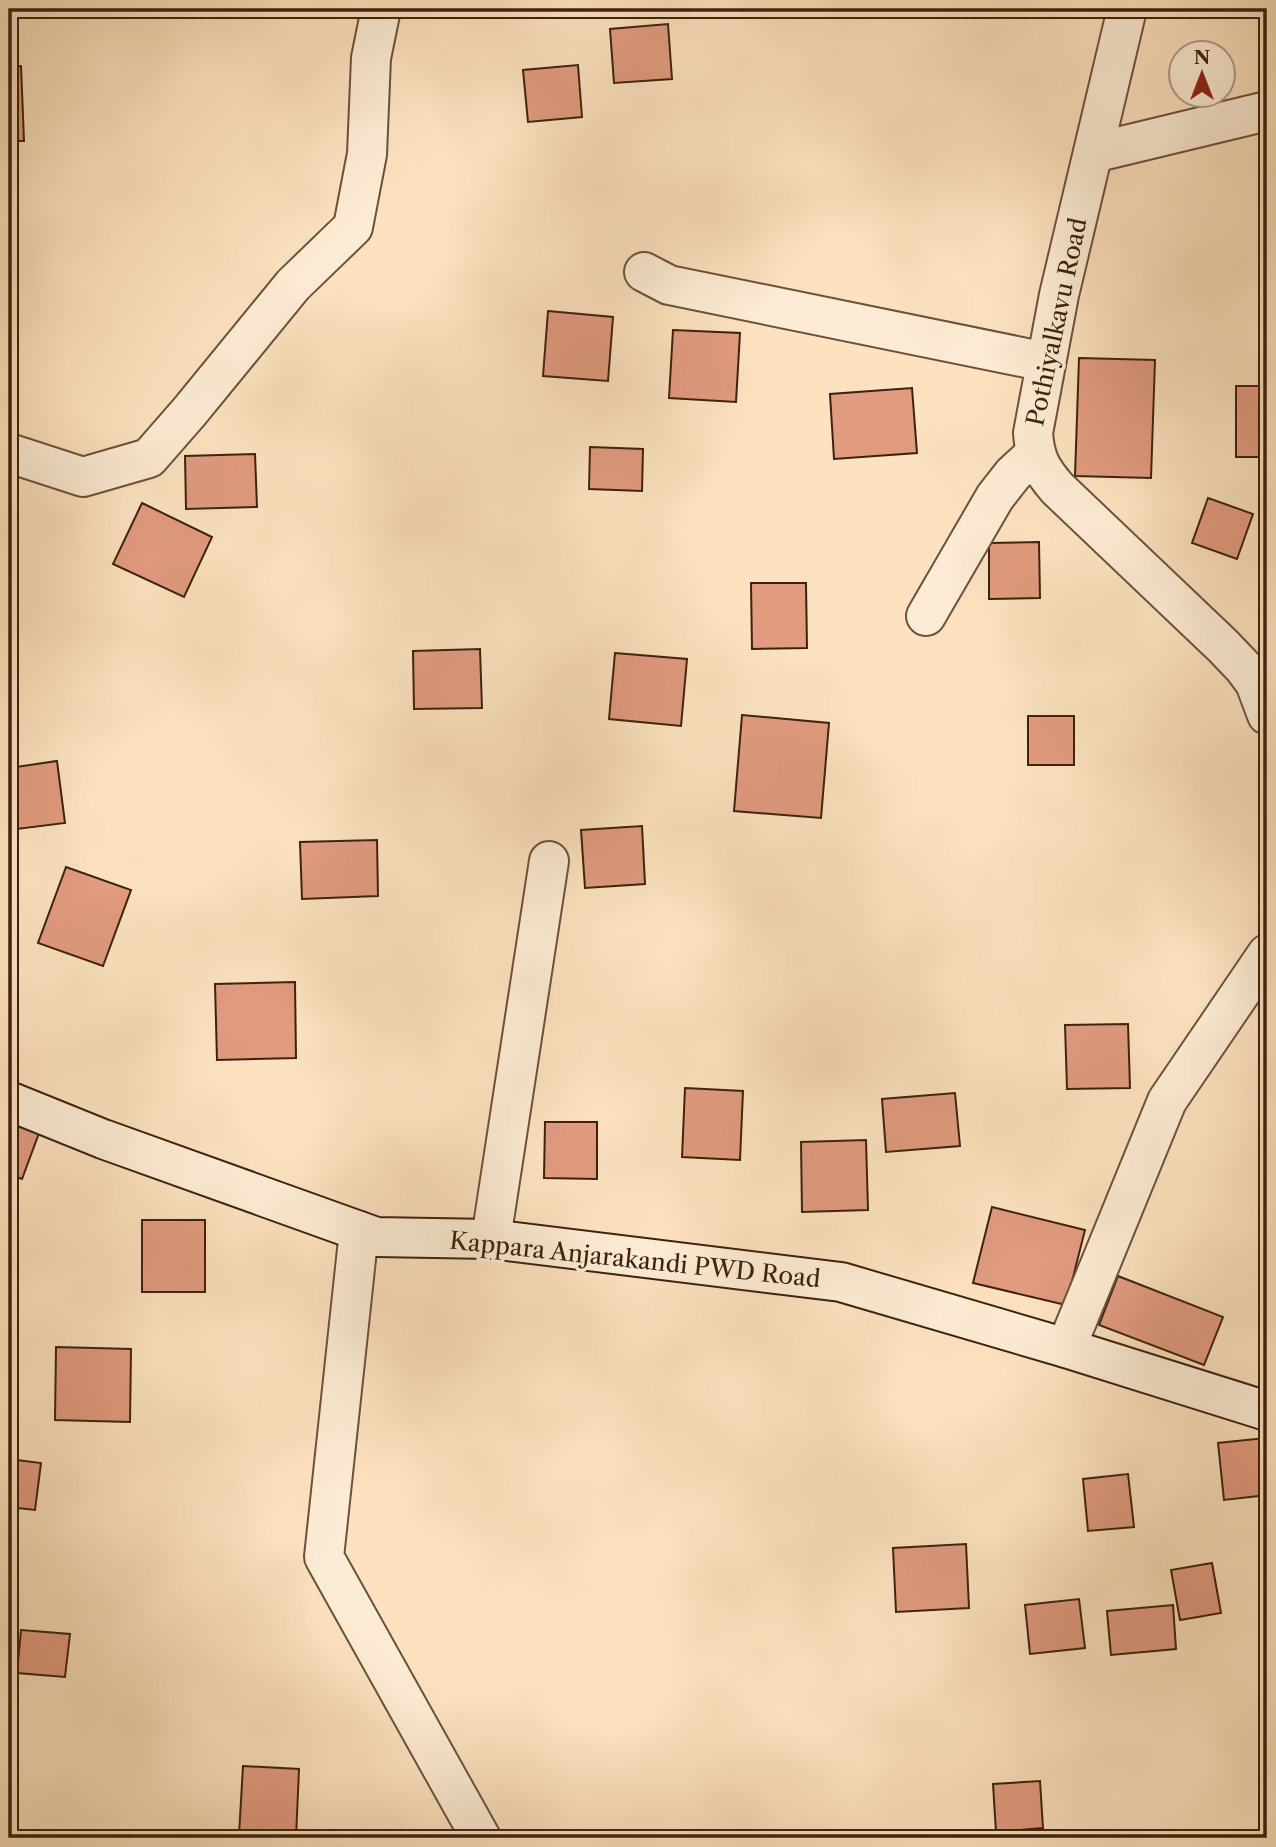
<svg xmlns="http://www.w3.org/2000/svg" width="1276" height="1847" font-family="'Libre Caslon Text',serif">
  <rect width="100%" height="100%" fill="#fce2bf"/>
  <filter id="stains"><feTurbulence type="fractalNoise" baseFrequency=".00286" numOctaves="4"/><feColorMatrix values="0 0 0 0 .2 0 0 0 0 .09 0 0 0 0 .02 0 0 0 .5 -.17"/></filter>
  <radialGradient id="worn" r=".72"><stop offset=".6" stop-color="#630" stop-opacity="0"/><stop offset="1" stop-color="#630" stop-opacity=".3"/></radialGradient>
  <!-- building -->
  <g fill="#e19b7f" stroke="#3e210e" stroke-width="2">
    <path d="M 418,9 L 453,9 L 453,13 L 419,17 Z"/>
    <path d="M 1161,9 L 1218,9 L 1218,17 L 1161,18 Z"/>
    <path d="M 668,24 L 672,79 L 614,83 L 610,29 Z"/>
    <path d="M 578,65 L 582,117 L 528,122 L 523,70 Z"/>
    <path d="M 21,66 L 24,141 L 9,141 L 9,67 Z"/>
    <path d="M 548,311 L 613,317 L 608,381 L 543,376 Z"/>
    <path d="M 673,330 L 740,333 L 736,402 L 669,398 Z"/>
    <path d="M 1079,358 L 1155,360 L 1151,478 L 1075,476 Z"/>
    <rect x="1236" y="386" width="31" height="71"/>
    <path d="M 912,388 L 917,453 L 834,459 L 830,394 Z"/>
    <path d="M 590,447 L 643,449 L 642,491 L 589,489 Z"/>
    <path d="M 255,454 L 257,507 L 186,509 L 185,456 Z"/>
    <path d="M 1208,498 L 1253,514 L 1237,559 L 1192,543 Z"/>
    <path d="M 142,503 L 212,537 L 184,597 L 113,564 Z"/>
    <path d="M 1039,542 L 1040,598 L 989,599 L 989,543 Z"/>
    <path d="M 751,583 L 806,583 L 807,648 L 752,649 Z"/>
    <path d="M 480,649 L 482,708 L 414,709 L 413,651 Z"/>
    <path d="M 615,653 L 687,659 L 681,726 L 609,719 Z"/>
    <path d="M 742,715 L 829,723 L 821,818 L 734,811 Z"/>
    <rect x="1028" y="716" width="46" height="49"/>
    <path d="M 57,761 L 65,823 L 17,829 L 9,768 Z"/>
    <path d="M 642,826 L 645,884 L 585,888 L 581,830 Z"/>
    <path d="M 377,840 L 378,896 L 302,899 L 300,842 Z"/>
    <path d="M 66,867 L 131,890 L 103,966 L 38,943 Z"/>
    <path d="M 295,982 L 296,1058 L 217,1060 L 215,984 Z"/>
    <path d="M 1128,1024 L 1130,1088 L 1067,1089 L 1065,1025 Z"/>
    <path d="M 685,1088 L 743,1091 L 740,1160 L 682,1157 Z"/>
    <path d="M 955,1093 L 960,1146 L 886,1152 L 882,1099 Z"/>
    <path d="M 9,1122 L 39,1133 L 22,1179 L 9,1174 Z"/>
    <path d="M 545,1122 L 597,1122 L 597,1179 L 544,1178 Z"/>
    <path d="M 866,1140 L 868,1210 L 802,1212 L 801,1142 Z"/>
    <path d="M 992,1207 L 1085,1230 L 1066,1305 L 973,1283 Z"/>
    <rect x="142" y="1220" width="63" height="72"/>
    <path d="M 1118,1276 L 1223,1317 L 1204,1365 L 1099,1325 Z"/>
    <path d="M 9,1309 L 11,1309 L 15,1395 L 9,1395 Z"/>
    <path d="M 56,1347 L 131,1349 L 130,1422 L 55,1420 Z"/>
    <path d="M 1265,1438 L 1267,1459 L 1267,1495 L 1224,1500 L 1218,1443 Z"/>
    <path d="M 9,1459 L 41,1463 L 35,1510 L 9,1507 Z"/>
    <path d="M 1128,1474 L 1134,1527 L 1088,1531 L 1083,1479 Z"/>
    <path d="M 966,1544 L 969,1608 L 896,1612 L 893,1548 Z"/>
    <path d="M 1212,1563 L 1221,1613 L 1180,1620 L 1171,1570 Z"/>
    <path d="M 1079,1599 L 1085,1648 L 1030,1654 L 1025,1605 Z"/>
    <path d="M 1173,1605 L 1176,1649 L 1111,1655 L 1107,1611 Z"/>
    <path d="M 21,1630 L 70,1634 L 65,1677 L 17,1673 Z"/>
    <path d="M 243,1766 L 299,1769 L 296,1838 L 239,1835 Z"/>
    <path d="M 1040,1781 L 1043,1828 L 996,1832 L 993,1784 Z"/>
  </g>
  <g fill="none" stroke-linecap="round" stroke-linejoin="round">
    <defs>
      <g id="street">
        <path d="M 1127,9 L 1059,295 L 1033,433 C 1035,458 1040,468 1057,488 L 1223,646 L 1244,668 L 1255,683 L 1267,715"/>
        <path d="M 1093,153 L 1267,111"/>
        <path d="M 644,272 L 669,285 L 1046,362"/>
        <path d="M 9,453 L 83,477 L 149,458 L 190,411 L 293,285 L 353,227 L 367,154 L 371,58 L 381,9"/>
        <path d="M 926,616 L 995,497 L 1013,474 L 1035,454"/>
        <path d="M 359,1231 L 324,1557 L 481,1838"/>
        <path d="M 491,1239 L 549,861"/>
        <path d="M 1066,1348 L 1167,1101 L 1267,954"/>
      </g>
      <path id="secondary" d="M 9,1101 L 103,1139 L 376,1237 L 491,1239 L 841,1282 L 1066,1348 L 1267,1411"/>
    </defs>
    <!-- street casing -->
    <use href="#street" stroke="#6e513a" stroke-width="42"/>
    <!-- secondary casing -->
    <use href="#secondary" stroke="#3e210e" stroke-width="42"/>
    <!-- street -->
    <use href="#street" stroke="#fdecd5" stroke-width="38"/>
    <!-- secondary -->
    <use href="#secondary" stroke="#fdecd5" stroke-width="38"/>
  </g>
  <g text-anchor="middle" stroke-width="7" stroke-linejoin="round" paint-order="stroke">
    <!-- street labels -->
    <g font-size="24" fill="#3e210e" stroke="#fdecd5">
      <text transform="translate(1057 322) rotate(-78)" y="8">Pothiyalkavu Road</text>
      <text transform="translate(635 1260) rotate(6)" y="8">Kappara Anjarakandi PWD Road</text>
    </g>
  </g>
  <!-- margin -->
  <rect width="1276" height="1847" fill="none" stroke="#fce2bf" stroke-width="35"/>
  <rect x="10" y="10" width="1255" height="1826" fill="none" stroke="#3e210e" stroke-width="3.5"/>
  <rect x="18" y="18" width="1241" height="1812" fill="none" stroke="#3e210e" stroke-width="2"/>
  <!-- north arrow -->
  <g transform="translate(1202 74)"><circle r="33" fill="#fdecd5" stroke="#b19b85" stroke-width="2"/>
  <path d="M0-5L12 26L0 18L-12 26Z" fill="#8f2418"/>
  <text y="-10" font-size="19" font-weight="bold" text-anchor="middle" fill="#3e210e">N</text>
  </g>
  <rect width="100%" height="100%" filter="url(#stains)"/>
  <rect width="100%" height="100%" fill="url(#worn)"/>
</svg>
